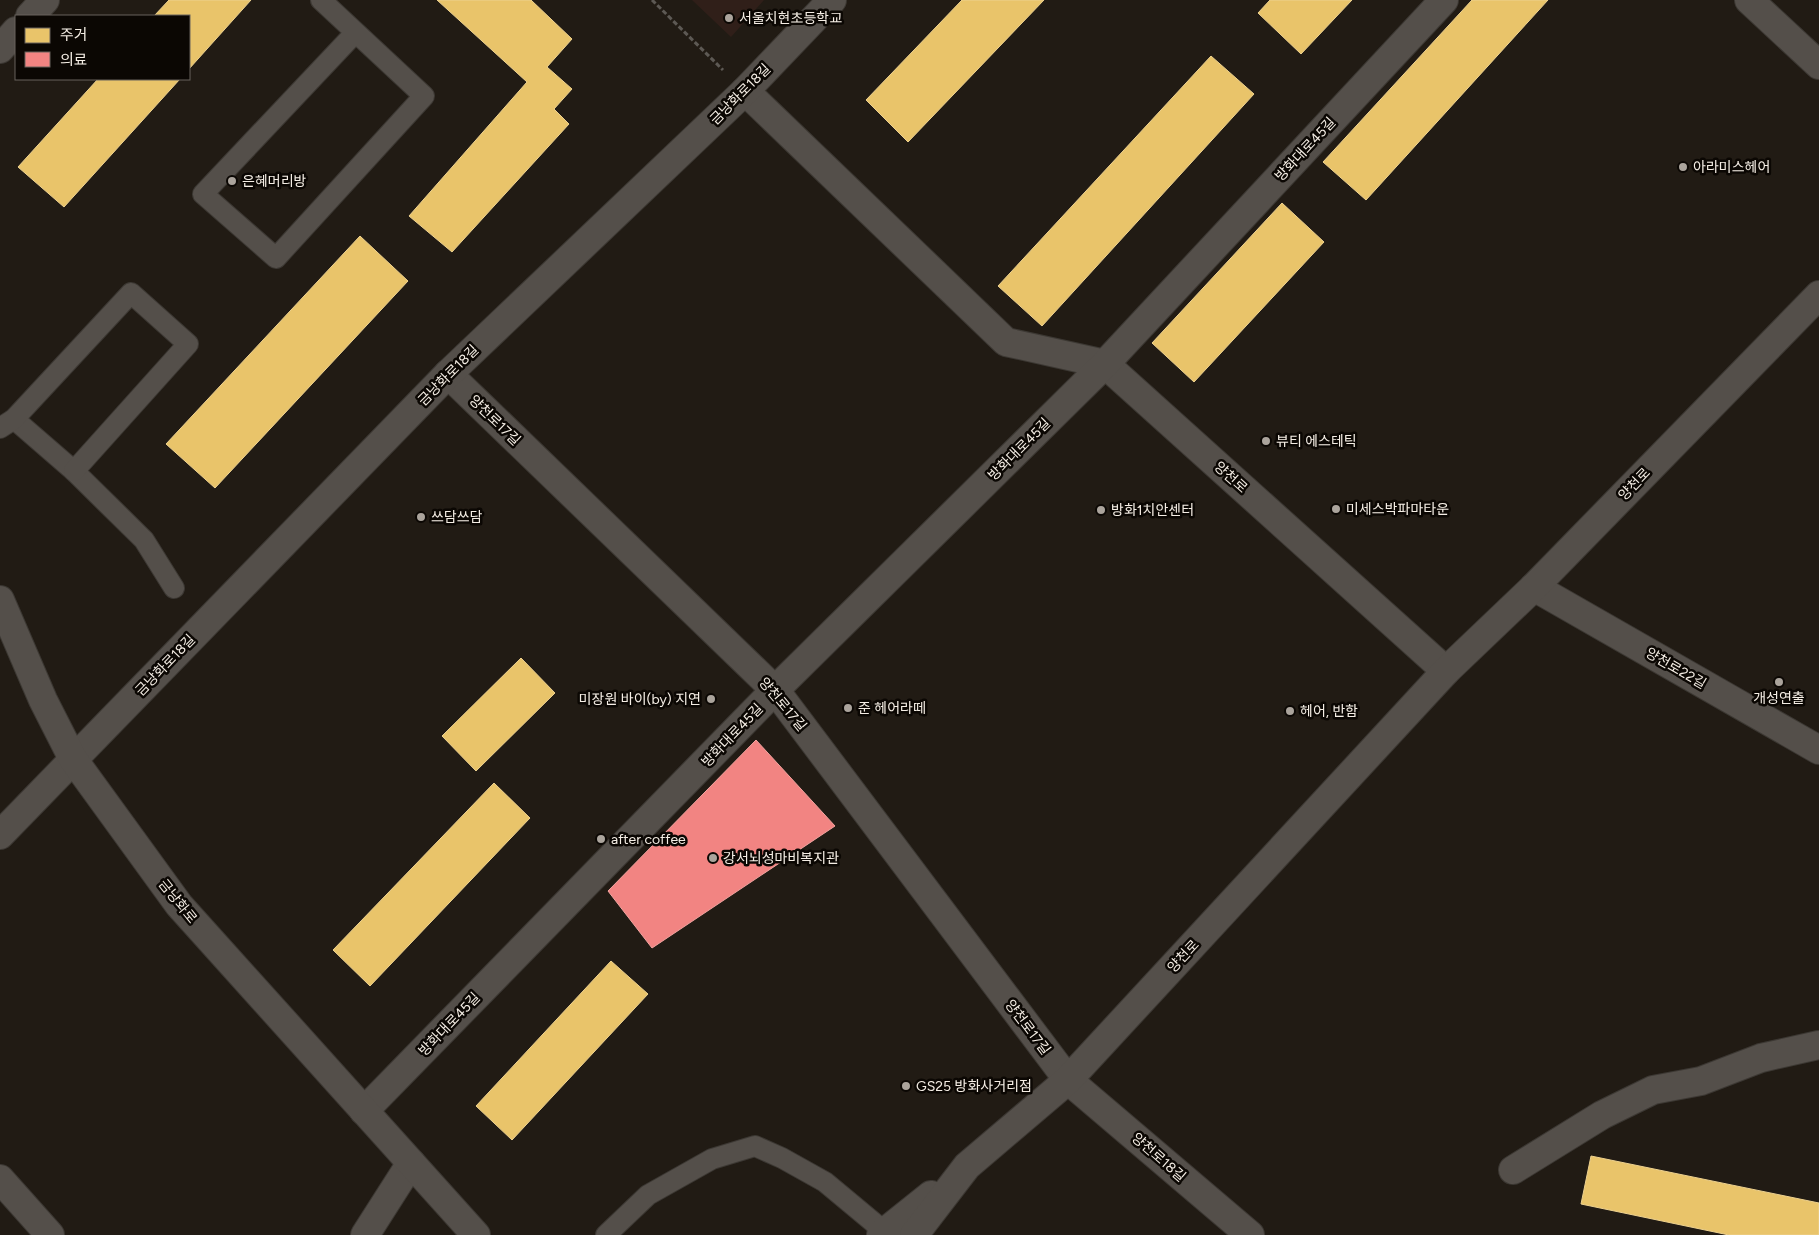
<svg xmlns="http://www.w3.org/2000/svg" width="1819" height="1235" font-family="Figtree,'Noto Sans KR',sans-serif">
  <rect width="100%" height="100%" fill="#211b14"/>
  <!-- education -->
  <path fill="#301f19" d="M 692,0 L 764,0 L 731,37 Z"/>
  <!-- homes -->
  <g fill="#e9c46a" stroke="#edd18f">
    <path d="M 169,0 L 251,0 L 189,69 L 189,16 L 154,16 Z"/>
    <path d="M 437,0 L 531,0 L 572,39 L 547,67 L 572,89 L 554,109 L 569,124 L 452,252 L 409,216 L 527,82 Z"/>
    <path d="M 962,0 L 1044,0 L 908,142 L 866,100 Z"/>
    <path d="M 1270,0 L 1352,0 L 1301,54 L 1258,13 Z"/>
    <path d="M 1472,0 L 1548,0 L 1366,200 L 1323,162 Z"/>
    <path d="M 1211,56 L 1254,94 L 1042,326 L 998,286 Z"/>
    <path d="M 98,79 L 180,79 L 64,207 L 18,167 Z"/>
    <path d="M 1282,203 L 1324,242 L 1194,382 L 1152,343 Z"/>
    <path d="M 360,236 L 408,281 L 215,488 L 166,444 Z"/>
    <path d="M 521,658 L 555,693 L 476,771 L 442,736 Z"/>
    <path d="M 494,783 L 530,818 L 370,986 L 333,950 Z"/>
    <path d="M 611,961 L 648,994 L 512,1140 L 476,1106 Z"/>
    <path d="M 1591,1156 L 1819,1203 L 1819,1235 L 1729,1235 L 1581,1204 Z"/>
  </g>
  <!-- health -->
  <path fill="#f28482" stroke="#f3a4a0" d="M 756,740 L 835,826 L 652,948 L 608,891 Z"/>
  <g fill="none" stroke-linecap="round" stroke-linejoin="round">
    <defs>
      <g id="service">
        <path d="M 321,0 L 424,96 L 276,258 L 203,194 L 355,33"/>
        <path d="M 14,419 L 74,471 L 144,540 L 174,588"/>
        <path d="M 0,428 L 14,419 L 131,293 L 188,344 L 74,471"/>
        <path d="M 606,1235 L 648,1195 L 712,1159 L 755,1146 L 782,1158 L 825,1182 L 885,1232"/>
      </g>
      <g id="minor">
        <path d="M 1749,0 L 1819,65"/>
        <path d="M 745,91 L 1006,342 L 1105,364 L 1446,671"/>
        <path d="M 448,374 L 775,690 L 1068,1080 L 1250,1235"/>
        <path d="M 1534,587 L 1819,750"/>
        <path d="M 0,835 L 448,374 L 745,91 L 832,0"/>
        <path d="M 364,1111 L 775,690 L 1105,364 L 1444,0"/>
        <path d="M 1513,1170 L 1602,1115 L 1653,1090 L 1701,1081 L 1761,1058 L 1819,1045"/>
        <path d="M 0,1179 L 50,1235"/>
        <path d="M 365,1235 L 411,1163"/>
      </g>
      <g id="tertiary">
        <path d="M 30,16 L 45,0"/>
        <path d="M 0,49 L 16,31"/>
      </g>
      <g id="secondary">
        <path d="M 0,600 L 43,700 L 73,759 L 179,905 L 476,1235"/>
        <path d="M 881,1235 L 931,1195"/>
        <path d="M 914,1235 L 967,1166 L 1068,1080 L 1446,671 L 1534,587 L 1819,295"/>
      </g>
    </defs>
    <!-- service casing -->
    <use href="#service" stroke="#3c3833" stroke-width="22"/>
    <!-- minor casing -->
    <use href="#minor" stroke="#3c3833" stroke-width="30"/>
    <!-- tertiary casing -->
    <use href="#tertiary" stroke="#3c3833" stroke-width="30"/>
    <!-- secondary casing -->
    <use href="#secondary" stroke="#3c3833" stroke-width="30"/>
    <!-- path -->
    <path stroke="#5d5954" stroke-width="3" stroke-dasharray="5 2.5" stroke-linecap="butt" d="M 652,0 L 723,70"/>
    <!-- service -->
    <use href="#service" stroke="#544f4a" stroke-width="20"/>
    <!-- minor -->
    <use href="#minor" stroke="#544f4a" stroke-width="28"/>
    <!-- tertiary -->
    <use href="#tertiary" stroke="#544f4a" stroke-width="28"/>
    <!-- secondary -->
    <use href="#secondary" stroke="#544f4a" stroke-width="28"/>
  </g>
  <!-- markers -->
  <g fill="#aba49c" stroke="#0b0703" stroke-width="2">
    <circle cx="729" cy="18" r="5"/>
    <circle cx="1683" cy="167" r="5"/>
    <circle cx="232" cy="181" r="5"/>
    <circle cx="1266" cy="441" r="5"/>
    <circle cx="1336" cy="509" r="5"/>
    <circle cx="1101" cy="510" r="5"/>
    <circle cx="421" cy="517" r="5"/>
    <circle cx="1779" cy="682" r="5"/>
    <circle cx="711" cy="699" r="5"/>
    <circle cx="848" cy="708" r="5"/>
    <circle cx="1290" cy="711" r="5"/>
    <circle cx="601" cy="839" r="5"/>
    <circle cx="713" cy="858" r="5"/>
    <circle cx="906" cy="1086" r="5"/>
  </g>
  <g text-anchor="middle" stroke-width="5" stroke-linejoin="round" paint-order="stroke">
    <!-- poi labels -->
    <g font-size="14" fill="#f5eee5" stroke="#0b0703" text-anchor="start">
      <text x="739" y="23">서울치현초등학교</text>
      <text x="1693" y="172">아라미스헤어</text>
      <text x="242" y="186">은혜머리방</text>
      <text x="1276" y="446">뷰티 에스테틱</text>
      <text x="1346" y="514">미세스박파마타운</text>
      <text x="1111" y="515">방화1치안센터</text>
      <text x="431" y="522">쓰담쓰담</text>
      <text x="1779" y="703" text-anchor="middle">개성연출</text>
      <text x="701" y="704" text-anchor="end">미장원 바이(by) 지연</text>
      <text x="858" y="713">준 헤어라떼</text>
      <text x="1300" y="716">헤어, 반함</text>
      <text x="611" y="844">after coffee</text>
      <text x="723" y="863">강서뇌성마비복지관</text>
      <text x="916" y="1091">GS25 방화사거리점</text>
    </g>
    <!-- street labels -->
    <g font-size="14" fill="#f5eee5" stroke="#0b0703">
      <text transform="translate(740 94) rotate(-45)" y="5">금낭화로18길</text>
      <text transform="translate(1305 149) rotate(-47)" y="5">방화대로45길</text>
      <text transform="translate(448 375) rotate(-45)" y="5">금낭화로18길</text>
      <text transform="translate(495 420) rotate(44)" y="5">양천로17길</text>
      <text transform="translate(1019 449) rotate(-45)" y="5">방화대로45길</text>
      <text transform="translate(1231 477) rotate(42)" y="5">양천로</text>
      <text transform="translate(1634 484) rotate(-46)" y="5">양천로</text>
      <text transform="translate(165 665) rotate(-46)" y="5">금낭화로18길</text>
      <text transform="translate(1676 668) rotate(30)" y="5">양천로22길</text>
      <text transform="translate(783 704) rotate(50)" y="5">양천로17길</text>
      <text transform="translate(732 735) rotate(-46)" y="5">방화대로45길</text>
      <text transform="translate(178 901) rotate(51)" y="5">금낭화로</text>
      <text transform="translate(1183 956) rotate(-47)" y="5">양천로</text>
      <text transform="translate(449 1024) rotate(-46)" y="5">방화대로45길</text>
      <text transform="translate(1028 1027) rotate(53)" y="5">양천로17길</text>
      <text transform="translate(1159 1157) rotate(41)" y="5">양천로18길</text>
    </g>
  </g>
  <!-- legend -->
  <rect x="15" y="15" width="175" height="65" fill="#0b0703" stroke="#69635d"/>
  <rect x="25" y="28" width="25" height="15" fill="#e9c46a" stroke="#69635d"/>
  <text x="60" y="40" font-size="15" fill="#f5eee5">주거</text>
  <rect x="25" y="52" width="25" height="15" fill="#f28482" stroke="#69635d"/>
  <text x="60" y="65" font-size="15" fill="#f5eee5">의료</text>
</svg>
